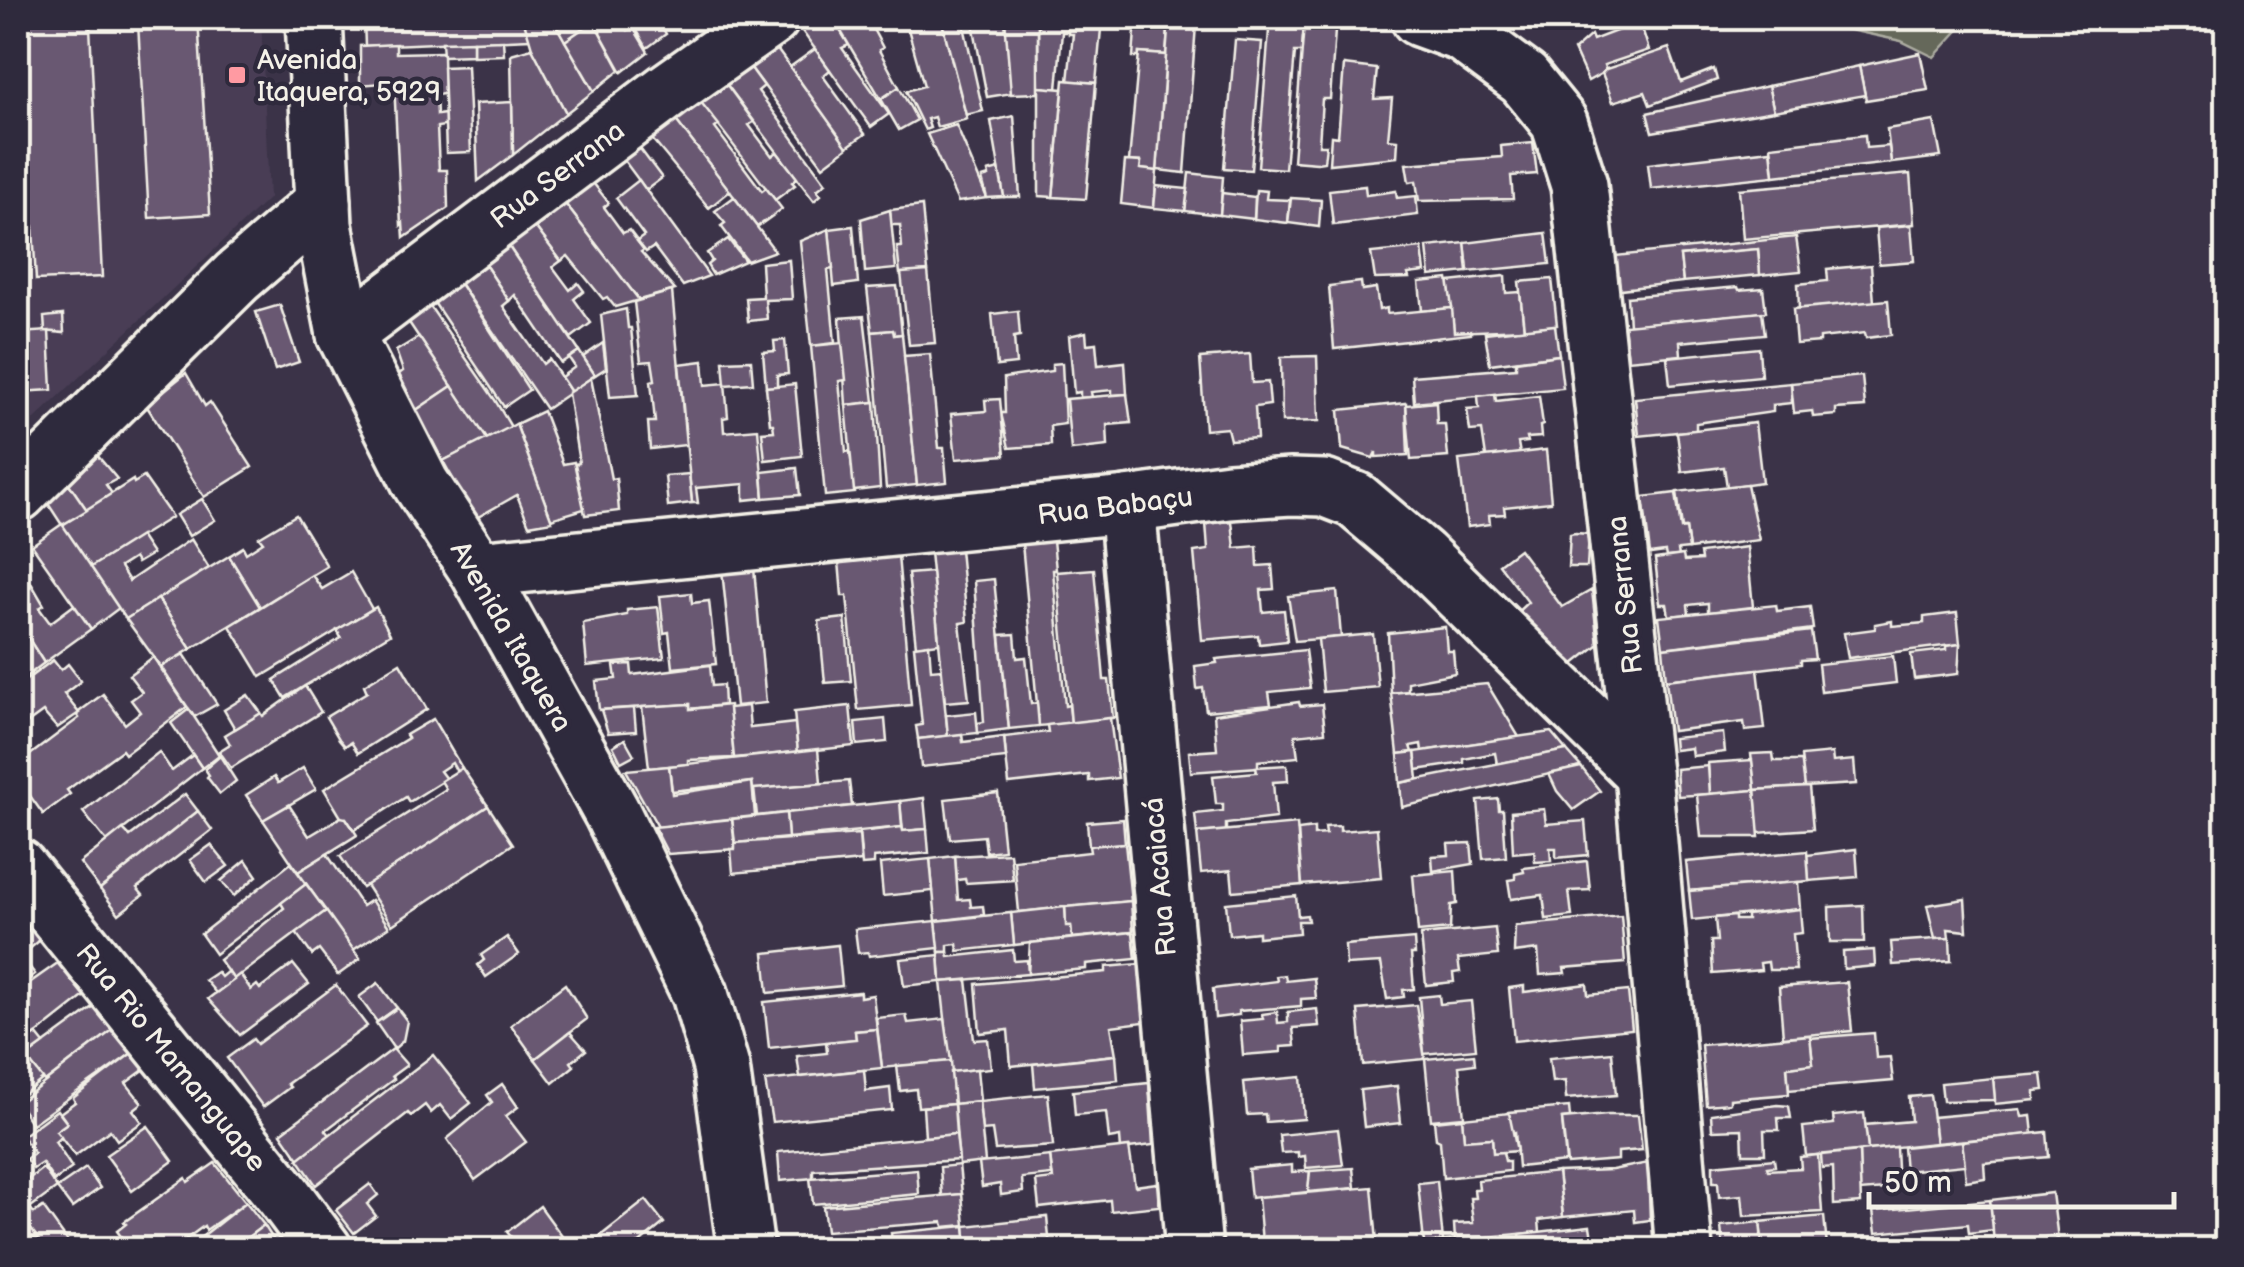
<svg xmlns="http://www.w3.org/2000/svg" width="2244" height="1267" font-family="'Balsamiq Sans',sans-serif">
  <rect width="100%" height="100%" fill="#3b3348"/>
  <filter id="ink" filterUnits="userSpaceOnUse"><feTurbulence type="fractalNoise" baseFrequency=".01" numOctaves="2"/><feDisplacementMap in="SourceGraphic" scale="20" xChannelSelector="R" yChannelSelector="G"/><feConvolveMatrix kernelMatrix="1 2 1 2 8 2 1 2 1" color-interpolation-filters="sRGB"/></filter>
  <g filter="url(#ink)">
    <!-- built -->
    <path fill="#493e55" d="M 18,18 L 261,18 L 269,198 L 18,435 Z"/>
    <!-- green -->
    <path fill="#65685a" stroke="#acaca1" stroke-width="2.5" d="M 1794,18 L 1966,18 L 1964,24 L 1934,57 L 1901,41 Z"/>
    <!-- building -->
    <g fill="#695872" stroke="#f4f1e8" stroke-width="2.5">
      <path d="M 21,18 L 198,18 L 210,214 L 149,218 L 138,23 L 90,26 L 102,277 L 36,280 Z"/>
      <path d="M 364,18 L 523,18 L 530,39 L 365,46 Z"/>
      <path d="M 523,18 L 552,18 L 594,91 L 566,113 L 532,48 Z"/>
      <path d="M 552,18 L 587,18 L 591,23 L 565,41 Z"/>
      <path d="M 592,18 L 620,18 L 628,30 L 633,27 L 648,52 L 622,72 Z"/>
      <path d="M 592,18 L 620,70 L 594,91 L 565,41 L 591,23 L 588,19 Z"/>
      <path d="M 630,18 L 657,18 L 666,34 L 647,48 Z"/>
      <path d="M 808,18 L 833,18 L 849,45 L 842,48 L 889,114 L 871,127 L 797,24 Z"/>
      <path d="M 833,18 L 867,18 L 883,48 L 879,50 L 899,87 L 881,99 Z"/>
      <path d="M 905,18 L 941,18 L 967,119 L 937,127 L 934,117 L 927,119 L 930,128 L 925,130 L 906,91 L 924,86 Z"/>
      <path d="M 941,18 L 972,18 L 973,24 L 964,26 L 983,111 L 966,115 Z"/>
      <path d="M 972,18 L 1005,18 L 1012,93 L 987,97 Z"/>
      <path d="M 1005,18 L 1038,18 L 1038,93 L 1011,94 Z"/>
      <path d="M 1038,18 L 1069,18 L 1068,32 L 1062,32 L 1057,89 L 1039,87 Z"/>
      <path d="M 1069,18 L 1102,18 L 1096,83 L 1068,81 L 1073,34 L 1068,34 Z"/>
      <path d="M 1136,18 L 1169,18 L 1166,55 L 1139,53 L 1139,57 L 1133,57 Z"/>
      <path d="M 1169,18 L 1188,18 L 1187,25 L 1196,25 L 1185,173 L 1157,170 Z"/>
      <path d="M 1270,18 L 1304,24 L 1302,52 L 1295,52 L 1285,169 L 1258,167 Z"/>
      <path d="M 1640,22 L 1649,50 L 1604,65 L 1606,71 L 1588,81 L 1574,50 L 1591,35 L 1593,40 Z"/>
      <path d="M 1304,24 L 1335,31 L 1330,99 L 1322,99 L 1319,145 L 1326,145 L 1324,162 L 1317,163 L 1293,161 Z"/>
      <path d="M 503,40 L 504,55 L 473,56 L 473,41 Z"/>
      <path d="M 1235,40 L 1262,42 L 1251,170 L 1224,168 Z"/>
      <path d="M 473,41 L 473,55 L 443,56 L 442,42 Z"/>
      <path d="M 771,41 L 848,147 L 823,166 L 745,60 Z"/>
      <path d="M 396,44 L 396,53 L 442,52 L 443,56 L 444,94 L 436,95 L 437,115 L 445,114 L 445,126 L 437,127 L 439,170 L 447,170 L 448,208 L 404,238 L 403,223 L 401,225 L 394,82 L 360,85 L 360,46 Z"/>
      <path d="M 532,48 L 566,113 L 513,155 L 511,54 Z"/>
      <path d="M 1669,48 L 1681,82 L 1714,69 L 1717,80 L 1650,105 L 1645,92 L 1613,102 L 1602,73 L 1606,69 Z"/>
      <path d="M 815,49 L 830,70 L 823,76 L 865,134 L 847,147 L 790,67 Z"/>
      <path d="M 1139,53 L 1166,55 L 1157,171 L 1140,169 L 1141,162 L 1129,161 Z"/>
      <path d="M 1920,53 L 1928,90 L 1866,100 L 1859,66 Z"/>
      <path d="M 745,60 L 764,86 L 758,91 L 826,183 L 817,190 L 821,195 L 814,201 L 721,77 Z"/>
      <path d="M 1344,65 L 1377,69 L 1374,99 L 1392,98 L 1388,139 L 1398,140 L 1397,157 L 1329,164 L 1331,136 L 1338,137 Z"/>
      <path d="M 467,66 L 471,152 L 446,153 L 443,67 Z"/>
      <path d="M 1859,66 L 1865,95 L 1774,111 L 1768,86 Z"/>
      <path d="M 721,77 L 754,122 L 749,125 L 772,156 L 777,152 L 797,178 L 792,182 L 795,185 L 775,200 L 696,96 Z"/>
      <path d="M 1064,80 L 1096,83 L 1086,199 L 1053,197 Z"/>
      <path d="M 1768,86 L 1774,111 L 1652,132 L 1647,113 Z"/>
      <path d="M 899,87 L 917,120 L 899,130 L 881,99 Z"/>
      <path d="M 1039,87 L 1063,89 L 1053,197 L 1039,196 Z"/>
      <path d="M 696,96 L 719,125 L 715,128 L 762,191 L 766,188 L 782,209 L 757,227 L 671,114 Z"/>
      <path d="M 512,102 L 513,155 L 478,181 L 475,104 Z"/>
      <path d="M 671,114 L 730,191 L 709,208 L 647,133 Z"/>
      <path d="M 1014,116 L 1020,197 L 1004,197 L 991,121 Z"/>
      <path d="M 1934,121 L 1941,157 L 1891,163 L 1887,129 Z"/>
      <path d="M 956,125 L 987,198 L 958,202 L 927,134 Z"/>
      <path d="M 1865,135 L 1866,148 L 1889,146 L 1891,163 L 1774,176 L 1771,146 Z"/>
      <path d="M 635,142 L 662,178 L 646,190 L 620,155 Z"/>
      <path d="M 1533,143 L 1537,174 L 1511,176 L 1513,199 L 1419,201 L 1416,181 L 1409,182 L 1406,164 L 1502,157 L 1501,146 Z"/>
      <path d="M 1771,150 L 1774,176 L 1651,189 L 1648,164 Z"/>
      <path d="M 1125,161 L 1141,162 L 1140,169 L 1157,171 L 1154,208 L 1121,204 Z"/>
      <path d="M 999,169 L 1004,197 L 987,198 L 982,178 L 989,176 L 988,172 Z"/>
      <path d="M 1189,173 L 1223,177 L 1220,215 L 1185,211 Z"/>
      <path d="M 1910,174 L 1914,224 L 1743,239 L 1739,189 Z"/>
      <path d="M 590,179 L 609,203 L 604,207 L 623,233 L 629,230 L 644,250 L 641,252 L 675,290 L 639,300 L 563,201 Z"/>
      <path d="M 639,180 L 646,190 L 709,276 L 683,286 L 654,247 L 646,252 L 637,241 L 644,236 L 616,198 Z"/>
      <path d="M 1156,186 L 1188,189 L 1185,211 L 1154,208 Z"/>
      <path d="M 1365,186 L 1366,195 L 1396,191 L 1397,198 L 1416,196 L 1418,215 L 1333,225 L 1329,190 Z"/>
      <path d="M 1256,190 L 1267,191 L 1266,199 L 1290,200 L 1288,223 L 1254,219 Z"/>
      <path d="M 1222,193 L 1255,197 L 1254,219 L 1220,215 Z"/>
      <path d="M 734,197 L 757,227 L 775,251 L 747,261 L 721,226 L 725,223 L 715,211 Z"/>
      <path d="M 1291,198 L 1321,200 L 1319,227 L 1288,223 Z"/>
      <path d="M 563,201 L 639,300 L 615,307 L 607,297 L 603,299 L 568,256 L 561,261 L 533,224 Z"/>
      <path d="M 922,206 L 928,271 L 900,274 L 897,247 L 902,247 L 900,225 L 891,225 L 890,210 Z"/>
      <path d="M 890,210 L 896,269 L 865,272 L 861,219 Z"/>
      <path d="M 533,224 L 561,261 L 553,267 L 570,290 L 578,283 L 584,291 L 574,299 L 591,323 L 571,338 L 507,244 Z"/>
      <path d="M 1911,225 L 1914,261 L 1879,264 L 1876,228 Z"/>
      <path d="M 853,226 L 858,283 L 834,286 L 829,229 Z"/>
      <path d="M 829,229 L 833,269 L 828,270 L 835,343 L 811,346 L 800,241 Z"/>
      <path d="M 1546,233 L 1550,264 L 1468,272 L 1465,243 Z"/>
      <path d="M 1796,237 L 1801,271 L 1760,275 L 1758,249 L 1680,256 L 1683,282 L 1620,289 L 1615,256 Z"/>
      <path d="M 728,239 L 745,261 L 713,275 L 707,265 L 712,261 L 707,253 Z"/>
      <path d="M 1465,243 L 1468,272 L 1430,276 L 1427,247 Z"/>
      <path d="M 507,244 L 579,351 L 561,363 L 515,295 L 509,301 L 484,263 Z"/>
      <path d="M 1422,248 L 1425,272 L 1408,274 L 1409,278 L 1375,279 L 1371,253 Z"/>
      <path d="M 1758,249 L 1760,275 L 1683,282 L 1680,256 Z"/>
      <path d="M 789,260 L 792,299 L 765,300 L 767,319 L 748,321 L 746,298 L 763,297 L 761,263 Z"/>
      <path d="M 484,263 L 509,301 L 503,306 L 543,364 L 549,359 L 571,392 L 546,409 L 459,282 Z"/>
      <path d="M 1871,265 L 1874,302 L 1799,309 L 1798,284 L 1828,281 L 1827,269 Z"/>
      <path d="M 928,271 L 935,343 L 909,345 L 901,273 Z"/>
      <path d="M 1505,276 L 1506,293 L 1520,292 L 1524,329 L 1454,332 L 1448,282 Z"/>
      <path d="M 1448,279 L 1452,308 L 1422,311 L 1419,282 Z"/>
      <path d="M 1552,279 L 1557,325 L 1524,329 L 1519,282 Z"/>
      <path d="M 459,282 L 529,390 L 504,407 L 433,301 Z"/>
      <path d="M 1361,282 L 1362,290 L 1376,288 L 1379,310 L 1387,308 L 1387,314 L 1452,308 L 1454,332 L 1471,331 L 1471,334 L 1334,349 L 1329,286 Z"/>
      <path d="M 897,286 L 902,334 L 894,335 L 893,330 L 872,332 L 867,288 Z"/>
      <path d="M 1738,287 L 1739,290 L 1763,288 L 1766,312 L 1629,325 L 1627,297 Z"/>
      <path d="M 672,291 L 686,445 L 650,449 L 648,422 L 655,422 L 651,381 L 655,380 L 652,361 L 641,362 L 634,302 Z"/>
      <path d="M 1888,300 L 1891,335 L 1866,338 L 1865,333 L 1820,338 L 1820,342 L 1796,344 L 1793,309 Z"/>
      <path d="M 280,305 L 299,362 L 275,370 L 256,312 Z"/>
      <path d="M 429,305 L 495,400 L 511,427 L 487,439 L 478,426 L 408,321 Z"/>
      <path d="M 626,309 L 628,328 L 631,328 L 638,395 L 610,397 L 601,315 Z"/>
      <path d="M 1018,311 L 1020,336 L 1014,337 L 1016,364 L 997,366 L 992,314 Z"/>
      <path d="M 1762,312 L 1765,334 L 1680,342 L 1681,355 L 1628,360 L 1624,325 Z"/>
      <path d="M 63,315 L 64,333 L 45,331 L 44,317 Z"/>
      <path d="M 864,316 L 874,402 L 846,405 L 840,318 Z"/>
      <path d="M 1555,325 L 1559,355 L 1490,364 L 1485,333 Z"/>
      <path d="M 893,330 L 894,335 L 902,334 L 917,485 L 886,488 L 872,332 Z"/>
      <path d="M 49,331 L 52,390 L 18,392 L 18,333 Z"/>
      <path d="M 1086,332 L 1087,344 L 1096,343 L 1098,365 L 1125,362 L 1127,394 L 1112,395 L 1112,390 L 1091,392 L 1092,397 L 1080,398 L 1080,392 L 1074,393 L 1069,336 Z"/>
      <path d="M 419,337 L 452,386 L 415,411 L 399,374 L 403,371 L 396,351 Z"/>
      <path d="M 785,340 L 788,374 L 777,375 L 777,386 L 766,387 L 763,352 L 775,351 L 774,341 Z"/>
      <path d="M 603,343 L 606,368 L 595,375 L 583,357 Z"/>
      <path d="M 842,343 L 846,380 L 839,381 L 846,452 L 850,451 L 855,493 L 825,496 L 811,346 Z"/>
      <path d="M 1759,348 L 1761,376 L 1670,385 L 1667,357 Z"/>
      <path d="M 579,351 L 595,375 L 571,392 L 561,377 L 575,367 L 569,358 Z"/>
      <path d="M 930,354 L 939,448 L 944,448 L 947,482 L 917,485 L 904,356 Z"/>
      <path d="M 1250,354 L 1252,383 L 1268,382 L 1270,405 L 1255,407 L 1257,438 L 1230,440 L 1227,428 L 1205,430 L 1200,358 Z"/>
      <path d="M 1559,355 L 1563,388 L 1414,402 L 1412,376 L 1516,368 L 1516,361 Z"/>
      <path d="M 1317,356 L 1319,421 L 1282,422 L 1281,357 Z"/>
      <path d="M 751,360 L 753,383 L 725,385 L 723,361 Z"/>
      <path d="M 703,361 L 705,385 L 725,383 L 728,417 L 723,418 L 724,432 L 758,429 L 764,498 L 744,500 L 744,484 L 696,488 L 698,503 L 692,503 L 679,364 Z"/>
      <path d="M 1062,363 L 1065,424 L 1050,426 L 1051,445 L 1009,448 L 1001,413 L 1005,413 L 1004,378 L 1052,371 L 1052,364 Z"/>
      <path d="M 186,373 L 205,406 L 210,402 L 252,467 L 204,497 L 146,405 Z"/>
      <path d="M 1862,376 L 1865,407 L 1836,409 L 1836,415 L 1813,417 L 1812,411 L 1794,413 L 1791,383 Z"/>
      <path d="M 591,378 L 611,479 L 616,478 L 619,511 L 585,515 L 575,464 L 579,463 L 568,393 Z"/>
      <path d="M 1791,383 L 1792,403 L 1773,405 L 1773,412 L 1696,423 L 1696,430 L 1639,436 L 1635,398 Z"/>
      <path d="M 795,384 L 802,456 L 765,460 L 762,432 L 774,431 L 773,424 L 770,424 L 766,387 Z"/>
      <path d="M 452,386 L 487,439 L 443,461 L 415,411 Z"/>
      <path d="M 1127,394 L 1131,423 L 1107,425 L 1108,446 L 1071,450 L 1066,399 Z"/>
      <path d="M 1495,394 L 1496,401 L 1539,396 L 1543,425 L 1540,426 L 1541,437 L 1527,438 L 1528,442 L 1518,443 L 1520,454 L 1486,457 L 1482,430 L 1470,431 L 1467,409 L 1479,408 L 1478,396 Z"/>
      <path d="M 1000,399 L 1005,455 L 956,459 L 951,414 L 986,411 L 985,400 Z"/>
      <path d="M 875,402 L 880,488 L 854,491 L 846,405 Z"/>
      <path d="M 1436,402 L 1437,424 L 1445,424 L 1448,457 L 1411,460 L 1406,405 Z"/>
      <path d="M 1406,403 L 1408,455 L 1376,457 L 1376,452 L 1373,458 L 1342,449 L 1339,410 Z"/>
      <path d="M 543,411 L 563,464 L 574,462 L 584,509 L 551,519 L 516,424 Z"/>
      <path d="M 1755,423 L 1762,482 L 1727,487 L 1724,467 L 1682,472 L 1677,432 Z"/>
      <path d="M 516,424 L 552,521 L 529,525 L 517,495 L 478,517 L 471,511 L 443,461 Z"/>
      <path d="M 1546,450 L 1551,502 L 1504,507 L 1505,514 L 1489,515 L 1490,524 L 1467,527 L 1459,460 Z"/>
      <path d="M 97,455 L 117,479 L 106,485 L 113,495 L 87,510 L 67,481 Z"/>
      <path d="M 797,468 L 800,495 L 764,498 L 762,472 Z"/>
      <path d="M 689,474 L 692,503 L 668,506 L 665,476 Z"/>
      <path d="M 144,477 L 172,517 L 91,567 L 62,525 L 133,480 L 134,483 Z"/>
      <path d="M 67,481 L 87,510 L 62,525 L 45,499 Z"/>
      <path d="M 1747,484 L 1759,540 L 1689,549 L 1686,528 L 1682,528 L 1677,492 Z"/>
      <path d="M 1676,493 L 1681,529 L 1686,528 L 1689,549 L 1678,550 L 1679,556 L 1666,557 L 1665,552 L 1650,554 L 1643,497 Z"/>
      <path d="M 202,499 L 215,520 L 189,536 L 176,515 Z"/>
      <path d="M 296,515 L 327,566 L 260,607 L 229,556 L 243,547 L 246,553 L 263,542 L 259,537 Z"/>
      <path d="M 1232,521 L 1235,548 L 1257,546 L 1258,566 L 1272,565 L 1274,589 L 1261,590 L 1263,612 L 1284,610 L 1287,641 L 1259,644 L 1258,635 L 1202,640 L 1194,552 L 1208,550 L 1206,523 Z"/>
      <path d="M 62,524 L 119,608 L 91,629 L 32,545 Z"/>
      <path d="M 1575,533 L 1589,534 L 1587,567 L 1568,567 L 1570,534 Z"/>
      <path d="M 140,536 L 152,554 L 137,563 L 134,558 L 120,567 L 129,581 L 191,539 L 209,568 L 126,619 L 91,567 Z"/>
      <path d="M 1053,540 L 1056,570 L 1053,570 L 1065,706 L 1069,705 L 1071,723 L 1039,726 L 1022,543 Z"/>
      <path d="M 1747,547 L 1753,607 L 1708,612 L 1708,603 L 1688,605 L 1689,614 L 1669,616 L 1667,604 L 1660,604 L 1655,559 L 1683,555 L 1684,561 L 1701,560 L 1700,553 Z"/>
      <path d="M 960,549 L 967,622 L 960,623 L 969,700 L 945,702 L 930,552 Z"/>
      <path d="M 1519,549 L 1562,607 L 1592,590 L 1598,645 L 1574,664 L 1570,660 L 1563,667 L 1515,614 L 1528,602 L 1499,564 Z"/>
      <path d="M 898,555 L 911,705 L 858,710 L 847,596 L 842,596 L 839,561 Z"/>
      <path d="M 229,556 L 260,607 L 191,649 L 158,599 Z"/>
      <path d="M 754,568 L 766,703 L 736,706 L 722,570 Z"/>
      <path d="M 1094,569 L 1104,680 L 1109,680 L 1113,718 L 1071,723 L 1057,572 Z"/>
      <path d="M 351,572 L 372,609 L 261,677 L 230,626 L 312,575 L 322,589 Z"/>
      <path d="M 932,572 L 939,643 L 916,646 L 908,574 Z"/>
      <path d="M 994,579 L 1009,729 L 978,733 L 977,723 L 984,722 L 974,581 Z"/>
      <path d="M 31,583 L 44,605 L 39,608 L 50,623 L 74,605 L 91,629 L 44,663 L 18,622 L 18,592 Z"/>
      <path d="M 1337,591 L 1341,637 L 1295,641 L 1288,596 Z"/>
      <path d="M 691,593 L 692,603 L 709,601 L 716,664 L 673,668 L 669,632 L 664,633 L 660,596 Z"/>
      <path d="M 158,599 L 191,649 L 161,667 L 126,619 Z"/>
      <path d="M 1776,605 L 1777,611 L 1810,607 L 1813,629 L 1663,648 L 1659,617 Z"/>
      <path d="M 376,607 L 390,634 L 285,698 L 274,680 L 341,638 L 337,630 Z"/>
      <path d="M 658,607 L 664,658 L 587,666 L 583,623 L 627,615 L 627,610 Z"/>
      <path d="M 1957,613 L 1960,644 L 1848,658 L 1844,633 L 1875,629 L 1875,624 L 1892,621 L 1892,626 L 1924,623 L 1924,617 Z"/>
      <path d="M 845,618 L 851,681 L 825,683 L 819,621 Z"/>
      <path d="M 18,622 L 44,663 L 18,683 Z"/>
      <path d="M 1445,627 L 1447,651 L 1453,651 L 1455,673 L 1408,682 L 1408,691 L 1391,693 L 1388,633 Z"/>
      <path d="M 1811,631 L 1815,659 L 1801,660 L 1801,664 L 1666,680 L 1663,648 Z"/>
      <path d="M 1015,634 L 1017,658 L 1026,657 L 1031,704 L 1037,703 L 1039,726 L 1009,729 L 1000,635 Z"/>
      <path d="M 1373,634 L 1378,687 L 1323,692 L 1318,639 Z"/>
      <path d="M 929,644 L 931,670 L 941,669 L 948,736 L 918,739 L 916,726 L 922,725 L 914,646 Z"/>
      <path d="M 1960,644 L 1958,674 L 1914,679 L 1911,654 L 1946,650 L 1946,646 Z"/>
      <path d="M 1305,650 L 1310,688 L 1269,692 L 1271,705 L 1206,711 L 1203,688 L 1197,689 L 1195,666 L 1217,663 L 1216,659 Z"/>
      <path d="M 184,654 L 217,704 L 194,717 L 161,667 Z"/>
      <path d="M 1893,656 L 1896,683 L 1821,692 L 1818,664 Z"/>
      <path d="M 153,657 L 187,707 L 125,754 L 122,750 L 67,790 L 70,794 L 43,814 L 18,779 L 18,758 L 27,751 L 30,755 L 79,718 L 76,714 L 103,694 L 125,724 L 140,712 L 131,700 L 142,692 L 129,675 Z"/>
      <path d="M 53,660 L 61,670 L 68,664 L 81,681 L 64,694 L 79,713 L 57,728 L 43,712 L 18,730 L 18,686 Z"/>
      <path d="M 400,663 L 427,709 L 358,753 L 351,742 L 345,746 L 339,739 L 326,717 L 367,692 L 364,685 Z"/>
      <path d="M 631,664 L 632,675 L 710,665 L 712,686 L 723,685 L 724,705 L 690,709 L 690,704 L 599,710 L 596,681 L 616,679 L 614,665 Z"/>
      <path d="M 1758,669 L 1765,729 L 1745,731 L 1744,722 L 1672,731 L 1666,680 Z"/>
      <path d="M 1487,684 L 1519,737 L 1422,751 L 1421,744 L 1411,746 L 1413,752 L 1398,754 L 1391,693 Z"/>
      <path d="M 305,686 L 321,712 L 231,768 L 219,751 L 230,744 L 225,735 L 261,713 L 263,716 Z"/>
      <path d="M 248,695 L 261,713 L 235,729 L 224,710 Z"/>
      <path d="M 1299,702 L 1300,706 L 1322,704 L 1325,732 L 1295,735 L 1298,757 L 1258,761 L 1258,767 L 1191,772 L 1189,752 L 1217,750 L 1214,714 Z"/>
      <path d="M 690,704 L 690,709 L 729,705 L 734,758 L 688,760 L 688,764 L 649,768 L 642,707 Z"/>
      <path d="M 748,706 L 750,728 L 795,723 L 798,752 L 734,758 L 729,708 Z"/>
      <path d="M 850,706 L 854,746 L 798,752 L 794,712 Z"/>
      <path d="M 634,708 L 636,731 L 608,733 L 601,710 Z"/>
      <path d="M 189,709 L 219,755 L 202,768 L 171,723 Z"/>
      <path d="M 976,712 L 978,733 L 948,736 L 946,715 Z"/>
      <path d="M 1110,718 L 1118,778 L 1089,781 L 1089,775 L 1009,784 L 1004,737 L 1048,732 L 1047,725 Z"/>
      <path d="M 433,719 L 462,768 L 457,772 L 452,763 L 440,771 L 446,779 L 409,802 L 406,797 L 354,830 L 346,818 L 342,819 L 324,789 L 408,738 L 406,735 Z"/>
      <path d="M 885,719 L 887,742 L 857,745 L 855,722 Z"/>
      <path d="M 1551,732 L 1566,750 L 1497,764 L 1495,753 L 1464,759 L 1464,763 L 1417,770 L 1415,752 Z"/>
      <path d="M 1723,733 L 1725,752 L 1692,756 L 1691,748 L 1674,750 L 1673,738 Z"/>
      <path d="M 962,734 L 963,742 L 1004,737 L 1006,758 L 921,767 L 918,739 Z"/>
      <path d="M 625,739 L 634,755 L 621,762 L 613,746 Z"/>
      <path d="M 818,749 L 821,783 L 753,790 L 752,782 L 672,791 L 669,766 Z"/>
      <path d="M 1566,750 L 1581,767 L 1402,807 L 1400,783 Z"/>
      <path d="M 159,752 L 172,771 L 193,755 L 202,768 L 107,842 L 83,812 Z"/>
      <path d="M 1415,752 L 1418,779 L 1400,783 L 1398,754 Z"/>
      <path d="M 1773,753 L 1774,761 L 1803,761 L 1805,787 L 1755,790 L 1751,754 Z"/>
      <path d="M 1832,753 L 1833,762 L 1854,760 L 1856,784 L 1805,787 L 1801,756 Z"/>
      <path d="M 220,756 L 236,781 L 220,794 L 207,777 L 209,775 L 205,769 Z"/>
      <path d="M 1752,760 L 1755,790 L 1710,794 L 1708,763 Z"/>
      <path d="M 1287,765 L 1288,781 L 1273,782 L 1276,818 L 1226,824 L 1226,831 L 1197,833 L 1195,814 L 1223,811 L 1223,804 L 1216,804 L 1213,776 L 1257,772 L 1256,767 Z"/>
      <path d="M 669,766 L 672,794 L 752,782 L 755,816 L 658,827 L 626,770 Z"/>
      <path d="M 1708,766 L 1710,794 L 1678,796 L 1676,769 Z"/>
      <path d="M 1581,767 L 1600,791 L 1573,810 L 1557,791 L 1549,774 Z"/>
      <path d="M 303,768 L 316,789 L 263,820 L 246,795 L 274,777 L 278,783 Z"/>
      <path d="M 462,768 L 488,806 L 362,888 L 340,856 L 446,789 L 441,781 Z"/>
      <path d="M 849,781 L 852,806 L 757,816 L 754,789 Z"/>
      <path d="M 1809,787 L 1813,829 L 1758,833 L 1755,790 Z"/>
      <path d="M 1755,790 L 1759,837 L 1701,837 L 1697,795 Z"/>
      <path d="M 998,793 L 1004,850 L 986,852 L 984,836 L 950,839 L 945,799 Z"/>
      <path d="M 185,794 L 198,811 L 100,889 L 80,863 L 123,829 L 130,836 Z"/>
      <path d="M 924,798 L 927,829 L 903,831 L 900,801 Z"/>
      <path d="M 1498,799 L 1499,810 L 1503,810 L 1506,857 L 1483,859 L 1478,801 Z"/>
      <path d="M 900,801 L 902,827 L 788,838 L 786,813 Z"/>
      <path d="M 289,805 L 309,836 L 341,817 L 346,818 L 357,835 L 298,872 L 263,820 Z"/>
      <path d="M 488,806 L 513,844 L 392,925 L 366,885 Z"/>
      <path d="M 1544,809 L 1546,824 L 1585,821 L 1588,855 L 1556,858 L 1556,848 L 1550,848 L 1551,861 L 1535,862 L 1534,851 L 1513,853 L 1511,812 Z"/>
      <path d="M 198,811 L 212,830 L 137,888 L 143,895 L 119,914 L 100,889 Z"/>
      <path d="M 786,813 L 788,838 L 735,843 L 732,819 Z"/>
      <path d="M 732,819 L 735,849 L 668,854 L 654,827 Z"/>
      <path d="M 1123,819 L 1125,843 L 1089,846 L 1087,822 Z"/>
      <path d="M 1297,824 L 1302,885 L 1233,891 L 1231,870 L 1201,873 L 1197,833 Z"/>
      <path d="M 1340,826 L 1340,831 L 1377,828 L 1381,878 L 1302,885 L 1298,830 L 1314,828 L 1314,835 L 1326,834 L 1325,827 Z"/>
      <path d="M 902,827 L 903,831 L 927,829 L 929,853 L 874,858 L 874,864 L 862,865 L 859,832 Z"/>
      <path d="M 859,834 L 861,861 L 733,873 L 731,849 L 735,849 L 735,843 Z"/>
      <path d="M 1125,843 L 1131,901 L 1019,912 L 1014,860 L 1090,852 L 1089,846 Z"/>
      <path d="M 1471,843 L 1473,864 L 1433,871 L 1432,856 L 1449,855 L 1448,844 Z"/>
      <path d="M 211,845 L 228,866 L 206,882 L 190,860 Z"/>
      <path d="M 1856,849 L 1858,877 L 1809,881 L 1807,855 Z"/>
      <path d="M 1807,851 L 1809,881 L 1689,891 L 1686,862 Z"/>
      <path d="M 1010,853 L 1013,880 L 966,883 L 965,879 L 957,880 L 955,856 Z"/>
      <path d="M 327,854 L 362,906 L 371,900 L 389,927 L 353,950 L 298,872 Z"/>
      <path d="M 955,856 L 958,900 L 970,899 L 971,907 L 983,906 L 984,915 L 936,921 L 930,859 Z"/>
      <path d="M 930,859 L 933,891 L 883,896 L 880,864 Z"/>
      <path d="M 246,860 L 257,876 L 234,896 L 221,881 Z"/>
      <path d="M 1587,861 L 1590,890 L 1569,891 L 1572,916 L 1546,919 L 1543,895 L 1511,899 L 1508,880 L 1515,879 L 1515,874 L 1524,872 L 1523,868 Z"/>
      <path d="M 291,863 L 306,884 L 215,954 L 201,934 Z"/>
      <path d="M 1455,871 L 1457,904 L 1451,905 L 1450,929 L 1418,932 L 1413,875 Z"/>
      <path d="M 1798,882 L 1800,909 L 1692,920 L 1689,891 Z"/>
      <path d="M 306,884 L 326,911 L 234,980 L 219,960 L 284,908 L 281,903 Z"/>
      <path d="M 1296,896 L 1298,916 L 1307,915 L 1308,921 L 1298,921 L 1299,933 L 1258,937 L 1258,932 L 1229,935 L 1226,903 Z"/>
      <path d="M 1965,899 L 1967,931 L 1948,929 L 1949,938 L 1935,939 L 1927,905 Z"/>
      <path d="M 1131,901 L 1133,932 L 1072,938 L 1071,926 L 1066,926 L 1065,907 Z"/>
      <path d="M 1863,905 L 1864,942 L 1830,942 L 1829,907 Z"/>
      <path d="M 1065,907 L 1066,926 L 1071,926 L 1072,938 L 1014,945 L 1011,913 Z"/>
      <path d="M 1800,909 L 1802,933 L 1793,934 L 1796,970 L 1769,970 L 1768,962 L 1760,963 L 1761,970 L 1713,974 L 1711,941 L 1717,941 L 1715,918 L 1735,916 L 1735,920 L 1747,920 L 1747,915 Z"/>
      <path d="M 326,911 L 360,959 L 338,975 L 319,950 L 312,955 L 296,933 Z"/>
      <path d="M 1011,913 L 1014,945 L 958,951 L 957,944 L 948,945 L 948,952 L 939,952 L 936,921 Z"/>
      <path d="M 1621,916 L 1625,963 L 1564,968 L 1565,973 L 1540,975 L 1538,950 L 1514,953 L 1515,926 Z"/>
      <path d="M 936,921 L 939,948 L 869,956 L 868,952 L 858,953 L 855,929 Z"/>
      <path d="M 37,924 L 45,936 L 21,956 L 35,974 L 18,987 L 18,938 Z"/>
      <path d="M 1495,928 L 1498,955 L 1458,959 L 1460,972 L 1453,973 L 1454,982 L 1426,985 L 1421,935 Z"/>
      <path d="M 1133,932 L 1136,959 L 1086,964 L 1086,969 L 1028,974 L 1030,943 Z"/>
      <path d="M 507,937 L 519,954 L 486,977 L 478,965 L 484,960 L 481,955 Z"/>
      <path d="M 1950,938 L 1951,961 L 1893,965 L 1891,942 Z"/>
      <path d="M 1414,939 L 1415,954 L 1411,954 L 1414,989 L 1403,990 L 1404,997 L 1387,999 L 1381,963 L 1346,965 L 1345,945 Z"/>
      <path d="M 838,945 L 842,986 L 768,993 L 764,953 Z"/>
      <path d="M 1013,950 L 1014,961 L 1027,960 L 1028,974 L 941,982 L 939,952 L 948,952 L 949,957 Z"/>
      <path d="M 1874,950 L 1875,966 L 1844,969 L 1843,952 Z"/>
      <path d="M 939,955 L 941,982 L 904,986 L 900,959 Z"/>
      <path d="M 62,960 L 87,994 L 25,1043 L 18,1033 L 18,991 Z"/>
      <path d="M 293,964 L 309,984 L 240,1035 L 208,999 L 240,974 L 251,990 L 257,985 L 260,989 Z"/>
      <path d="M 1139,964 L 1144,1022 L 1111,1026 L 1116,1055 L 1011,1066 L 1008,1030 L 980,1033 L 976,984 L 1106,972 L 1106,967 Z"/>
      <path d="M 228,971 L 234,980 L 216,993 L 205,980 L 217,972 L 221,977 Z"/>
      <path d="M 1285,975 L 1286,981 L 1314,978 L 1316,998 L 1301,999 L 1301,1006 L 1239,1011 L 1239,1015 L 1215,1018 L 1213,989 L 1277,981 L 1276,976 Z"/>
      <path d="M 967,980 L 974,1040 L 988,1039 L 991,1068 L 951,1072 L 941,982 Z"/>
      <path d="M 1847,982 L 1852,1031 L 1783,1037 L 1779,987 Z"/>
      <path d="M 378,983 L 397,1008 L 377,1022 L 359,997 Z"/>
      <path d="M 565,984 L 587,1019 L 535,1059 L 511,1025 Z"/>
      <path d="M 1587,984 L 1588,995 L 1628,991 L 1632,1029 L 1514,1041 L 1509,988 L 1524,986 L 1524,992 Z"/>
      <path d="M 336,985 L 367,1026 L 287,1084 L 290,1087 L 263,1107 L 227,1058 L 253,1039 L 257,1044 Z"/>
      <path d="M 860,992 L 860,997 L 873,995 L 877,1029 L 855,1031 L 856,1039 L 769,1048 L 764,1002 Z"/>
      <path d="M 1439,995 L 1440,1004 L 1471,1001 L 1476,1049 L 1424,1054 L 1419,997 Z"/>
      <path d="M 1416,1005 L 1425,1059 L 1363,1065 L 1358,1010 Z"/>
      <path d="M 96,1006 L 114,1029 L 45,1082 L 26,1057 Z"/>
      <path d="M 397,1008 L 407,1021 L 403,1041 L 394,1049 L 376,1023 Z"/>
      <path d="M 1317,1009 L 1319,1026 L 1293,1028 L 1295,1046 L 1281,1047 L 1281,1052 L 1243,1055 L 1240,1021 L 1263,1019 L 1262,1014 L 1277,1012 L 1278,1023 L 1288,1022 L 1288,1012 Z"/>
      <path d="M 906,1015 L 908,1023 L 945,1019 L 951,1061 L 882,1068 L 876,1018 Z"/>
      <path d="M 114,1029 L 132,1053 L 32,1124 L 18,1103 Z"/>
      <path d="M 877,1029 L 882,1068 L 800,1077 L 797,1056 L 827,1053 L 826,1042 L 856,1039 L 855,1031 Z"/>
      <path d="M 570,1032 L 586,1050 L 571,1062 L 574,1066 L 553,1083 L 535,1059 Z"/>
      <path d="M 18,1033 L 25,1043 L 36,1034 L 44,1044 L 18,1063 Z"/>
      <path d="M 1874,1033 L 1876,1058 L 1890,1057 L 1893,1081 L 1789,1090 L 1787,1067 L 1813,1064 L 1810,1038 Z"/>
      <path d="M 1810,1035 L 1813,1064 L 1787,1067 L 1789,1094 L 1730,1099 L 1730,1103 L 1706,1105 L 1701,1045 Z"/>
      <path d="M 393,1049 L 407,1065 L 392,1076 L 394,1079 L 326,1130 L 330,1135 L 299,1159 L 281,1133 Z"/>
      <path d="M 1612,1052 L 1616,1095 L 1566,1099 L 1565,1081 L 1552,1082 L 1549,1058 Z"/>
      <path d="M 132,1053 L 145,1069 L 126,1083 L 142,1103 L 133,1110 L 142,1122 L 117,1140 L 110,1130 L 75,1156 L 56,1131 L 67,1123 L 60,1113 L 75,1102 L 73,1098 Z"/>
      <path d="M 1474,1054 L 1475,1064 L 1459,1066 L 1464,1117 L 1431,1120 L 1425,1059 Z"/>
      <path d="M 433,1055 L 471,1103 L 451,1119 L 440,1105 L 431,1113 L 425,1105 L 411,1116 L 408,1113 L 316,1185 L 298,1159 Z"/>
      <path d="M 1116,1055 L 1118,1080 L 1035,1088 L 1033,1064 Z"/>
      <path d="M 26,1057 L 43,1079 L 18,1099 L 18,1063 Z"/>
      <path d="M 951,1061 L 954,1104 L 918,1107 L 916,1089 L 900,1091 L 897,1066 Z"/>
      <path d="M 977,1069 L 980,1101 L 954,1104 L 951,1072 Z"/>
      <path d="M 864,1070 L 866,1091 L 890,1088 L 892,1110 L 772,1122 L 765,1081 Z"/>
      <path d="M 2042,1074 L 2044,1090 L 2035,1091 L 2035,1100 L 1995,1104 L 1993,1078 Z"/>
      <path d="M 1301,1077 L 1304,1119 L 1266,1122 L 1265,1114 L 1247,1115 L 1244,1082 Z"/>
      <path d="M 1993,1078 L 1995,1100 L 1943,1101 L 1941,1083 Z"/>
      <path d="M 1149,1083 L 1153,1145 L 1121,1149 L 1120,1137 L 1109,1139 L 1106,1112 L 1075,1115 L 1073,1091 Z"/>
      <path d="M 502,1084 L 518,1107 L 506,1116 L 526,1142 L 475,1180 L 447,1139 L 492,1102 L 487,1095 Z"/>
      <path d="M 1397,1086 L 1401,1123 L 1364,1127 L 1360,1090 Z"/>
      <path d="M 1048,1094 L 1053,1146 L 995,1150 L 992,1130 L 982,1131 L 979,1101 Z"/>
      <path d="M 1930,1095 L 1936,1143 L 1868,1150 L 1865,1125 L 1911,1121 L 1909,1097 Z"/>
      <path d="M 979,1101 L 985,1162 L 959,1165 L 954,1104 Z"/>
      <path d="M 954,1104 L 956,1134 L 925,1137 L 923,1107 Z"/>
      <path d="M 1777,1105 L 1789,1106 L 1791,1118 L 1778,1118 L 1779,1130 L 1764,1130 L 1765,1154 L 1743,1154 L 1742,1129 L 1712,1130 L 1711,1114 Z"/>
      <path d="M 1569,1107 L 1570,1118 L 1562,1119 L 1566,1162 L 1518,1167 L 1515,1132 L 1511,1133 L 1509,1112 Z"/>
      <path d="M 2020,1109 L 2022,1117 L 2031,1116 L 2033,1134 L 1936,1143 L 1933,1117 Z"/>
      <path d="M 57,1110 L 67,1123 L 56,1131 L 61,1137 L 55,1142 L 72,1168 L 54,1181 L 42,1163 L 33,1169 L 26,1159 L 34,1153 L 22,1136 Z"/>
      <path d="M 1509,1113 L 1517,1151 L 1493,1153 L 1492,1138 L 1464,1140 L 1462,1118 Z"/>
      <path d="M 1864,1113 L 1868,1150 L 1806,1156 L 1803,1127 L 1834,1124 L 1833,1116 Z"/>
      <path d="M 1608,1115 L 1638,1115 L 1642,1150 L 1618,1152 L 1618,1160 L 1567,1164 L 1562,1119 Z"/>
      <path d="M 1462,1118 L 1464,1140 L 1492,1138 L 1493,1153 L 1503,1152 L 1505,1161 L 1509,1161 L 1509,1171 L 1443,1178 L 1440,1141 L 1436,1139 L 1434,1121 Z"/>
      <path d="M 148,1126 L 173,1161 L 132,1191 L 106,1155 Z"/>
      <path d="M 1338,1129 L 1343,1165 L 1306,1168 L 1305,1156 L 1298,1157 L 1298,1152 L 1281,1153 L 1279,1135 Z"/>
      <path d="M 2047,1132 L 2049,1157 L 1984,1163 L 1985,1178 L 1966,1181 L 1962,1141 Z"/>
      <path d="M 956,1134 L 959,1160 L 813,1170 L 813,1178 L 780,1181 L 778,1152 Z"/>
      <path d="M 1962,1141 L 1965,1165 L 1905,1171 L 1903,1147 Z"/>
      <path d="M 1129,1147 L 1135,1186 L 1157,1183 L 1159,1206 L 1111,1211 L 1110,1200 L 1039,1208 L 1036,1181 L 1053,1179 L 1050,1156 Z"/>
      <path d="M 1896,1147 L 1898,1188 L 1860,1191 L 1859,1151 Z"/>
      <path d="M 1859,1151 L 1861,1203 L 1834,1205 L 1833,1167 L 1822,1168 L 1821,1155 Z"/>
      <path d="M 1818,1155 L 1822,1212 L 1744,1216 L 1742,1195 L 1719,1197 L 1718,1182 L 1713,1182 L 1713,1165 L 1774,1159 L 1775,1166 L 1767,1167 L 1768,1170 L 1801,1168 L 1800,1157 Z"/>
      <path d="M 1050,1156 L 1052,1175 L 1022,1178 L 1023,1192 L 1001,1195 L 1000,1184 L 982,1187 L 979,1163 Z"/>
      <path d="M 215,1163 L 246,1202 L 206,1230 L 204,1226 L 171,1250 L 131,1250 L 117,1231 L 126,1224 L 124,1222 L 186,1178 L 188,1182 Z"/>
      <path d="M 1648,1163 L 1650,1220 L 1635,1222 L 1634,1210 L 1563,1217 L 1558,1172 L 1612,1170 Z"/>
      <path d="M 959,1165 L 962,1194 L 942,1196 L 940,1167 Z"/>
      <path d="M 1292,1165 L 1292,1172 L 1310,1171 L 1308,1192 L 1251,1198 L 1248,1169 Z"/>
      <path d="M 43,1168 L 57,1188 L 20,1215 L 18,1187 Z"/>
      <path d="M 86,1168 L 100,1188 L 72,1208 L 57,1188 Z"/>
      <path d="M 1353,1168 L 1355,1188 L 1308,1192 L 1310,1171 Z"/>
      <path d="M 917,1169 L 919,1194 L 813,1204 L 810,1178 Z"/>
      <path d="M 1558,1172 L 1563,1217 L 1539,1220 L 1540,1232 L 1455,1240 L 1454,1224 L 1473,1223 L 1470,1198 L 1475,1198 L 1474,1189 L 1479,1189 L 1478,1180 Z"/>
      <path d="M 1437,1181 L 1443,1241 L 1424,1243 L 1418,1183 Z"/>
      <path d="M 370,1184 L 378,1195 L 367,1204 L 376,1216 L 354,1233 L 336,1210 Z"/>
      <path d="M 1372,1187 L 1377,1242 L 1314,1248 L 1314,1237 L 1262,1242 L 1258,1197 Z"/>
      <path d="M 2052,1193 L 2058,1239 L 2054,1236 L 1994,1243 L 1990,1200 Z"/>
      <path d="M 962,1194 L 965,1225 L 944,1227 L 943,1222 L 826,1231 L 823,1206 Z"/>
      <path d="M 646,1200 L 664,1223 L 631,1250 L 604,1250 L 600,1244 L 598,1246 L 594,1241 Z"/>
      <path d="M 1990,1200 L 1993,1230 L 1969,1233 L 1968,1224 L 1876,1233 L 1873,1211 Z"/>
      <path d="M 246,1202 L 264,1225 L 231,1250 L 185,1250 Z"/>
      <path d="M 540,1206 L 572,1250 L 498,1250 L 512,1238 L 507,1232 Z"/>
      <path d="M 43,1207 L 74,1250 L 46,1250 L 20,1215 L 30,1208 L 34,1213 Z"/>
      <path d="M 20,1215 L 37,1237 L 18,1250 L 18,1217 Z"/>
      <path d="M 1824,1216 L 1827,1247 L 1763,1250 L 1760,1222 Z"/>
      <path d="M 1047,1217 L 1050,1248 L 967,1250 L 965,1226 Z"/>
      <path d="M 1760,1222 L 1763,1250 L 1723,1250 L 1721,1226 Z"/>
      <path d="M 264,1225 L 280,1250 L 231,1250 Z"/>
      <path d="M 965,1226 L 967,1250 L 893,1250 L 891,1233 Z"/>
      <path d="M 1590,1226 L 1594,1250 L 1522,1250 L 1520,1234 Z"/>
      <path d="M 1489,1237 L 1491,1250 L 1443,1250 L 1443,1241 Z"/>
      <path d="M 1134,1241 L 1135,1250 L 1046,1250 L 1046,1249 Z"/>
      <path d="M 1922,1242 L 1922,1250 L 1877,1250 L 1876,1246 Z"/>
    </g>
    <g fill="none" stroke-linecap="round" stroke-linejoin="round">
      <defs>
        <g id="minor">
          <path d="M 314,18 L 324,225 L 345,334 L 421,484 L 477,569 L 612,813 L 700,994 L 721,1067 L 746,1250"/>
          <path d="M 1419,18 L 1463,34 L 1524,79 L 1559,122 L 1579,185 L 1643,773 L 1684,1250"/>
          <path d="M 345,334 L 669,90 L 771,18"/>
          <path d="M 18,493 L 237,277 L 323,203"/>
          <path d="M 1127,505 L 1194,1250"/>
          <path d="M 477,569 L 1127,505 L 1229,491 L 1291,487 L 1324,488 L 1355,500 L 1421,556 L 1643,773"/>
          <path d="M 18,867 L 284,1196 L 324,1250"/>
        </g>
      </defs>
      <!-- minor casing -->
      <use href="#minor" stroke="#f4f1e8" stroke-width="62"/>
      <!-- minor -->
      <use href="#minor" stroke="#2f2a3d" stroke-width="55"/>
    </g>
  </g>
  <!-- markers -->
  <rect fill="#ff9aa2" stroke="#2f2a3d" stroke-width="4" x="227" y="65" width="20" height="20" rx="5"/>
  <g text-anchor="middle" stroke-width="9" stroke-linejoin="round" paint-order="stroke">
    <!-- poi labels -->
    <g font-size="28" fill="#f4f1e8" stroke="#2f2a3d" text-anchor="start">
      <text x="257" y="69">Avenida<tspan x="257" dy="32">Itaquera, 5929</tspan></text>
    </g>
    <!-- street labels -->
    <g font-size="28" fill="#f4f1e8" stroke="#2f2a3d">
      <text transform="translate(557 174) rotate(-37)" y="10">Rua Serrana</text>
      <text transform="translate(1115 505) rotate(-7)" y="10">Rua Babaçu</text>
      <text transform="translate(1624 595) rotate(-96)" y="10">Rua Serrana</text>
      <text transform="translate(512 636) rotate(60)" y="10">Avenida Itaquera</text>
      <text transform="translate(1159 877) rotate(-95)" y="10">Rua Acaiacá</text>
      <text transform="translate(172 1057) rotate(51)" y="10">Rua Rio Mamanguape</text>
    </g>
  </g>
  <!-- margin -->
  <rect width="2244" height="1267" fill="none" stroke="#2f2a3d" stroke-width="60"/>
  <rect x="30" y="30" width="2184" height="1207" fill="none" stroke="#f4f1e8" stroke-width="4" filter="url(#ink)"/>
  <!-- scale -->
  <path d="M1869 1192v15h305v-15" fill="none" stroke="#f4f1e8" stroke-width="5"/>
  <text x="1884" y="1192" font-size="30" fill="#f4f1e8" stroke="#2f2a3d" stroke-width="8" paint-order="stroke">50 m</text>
</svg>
